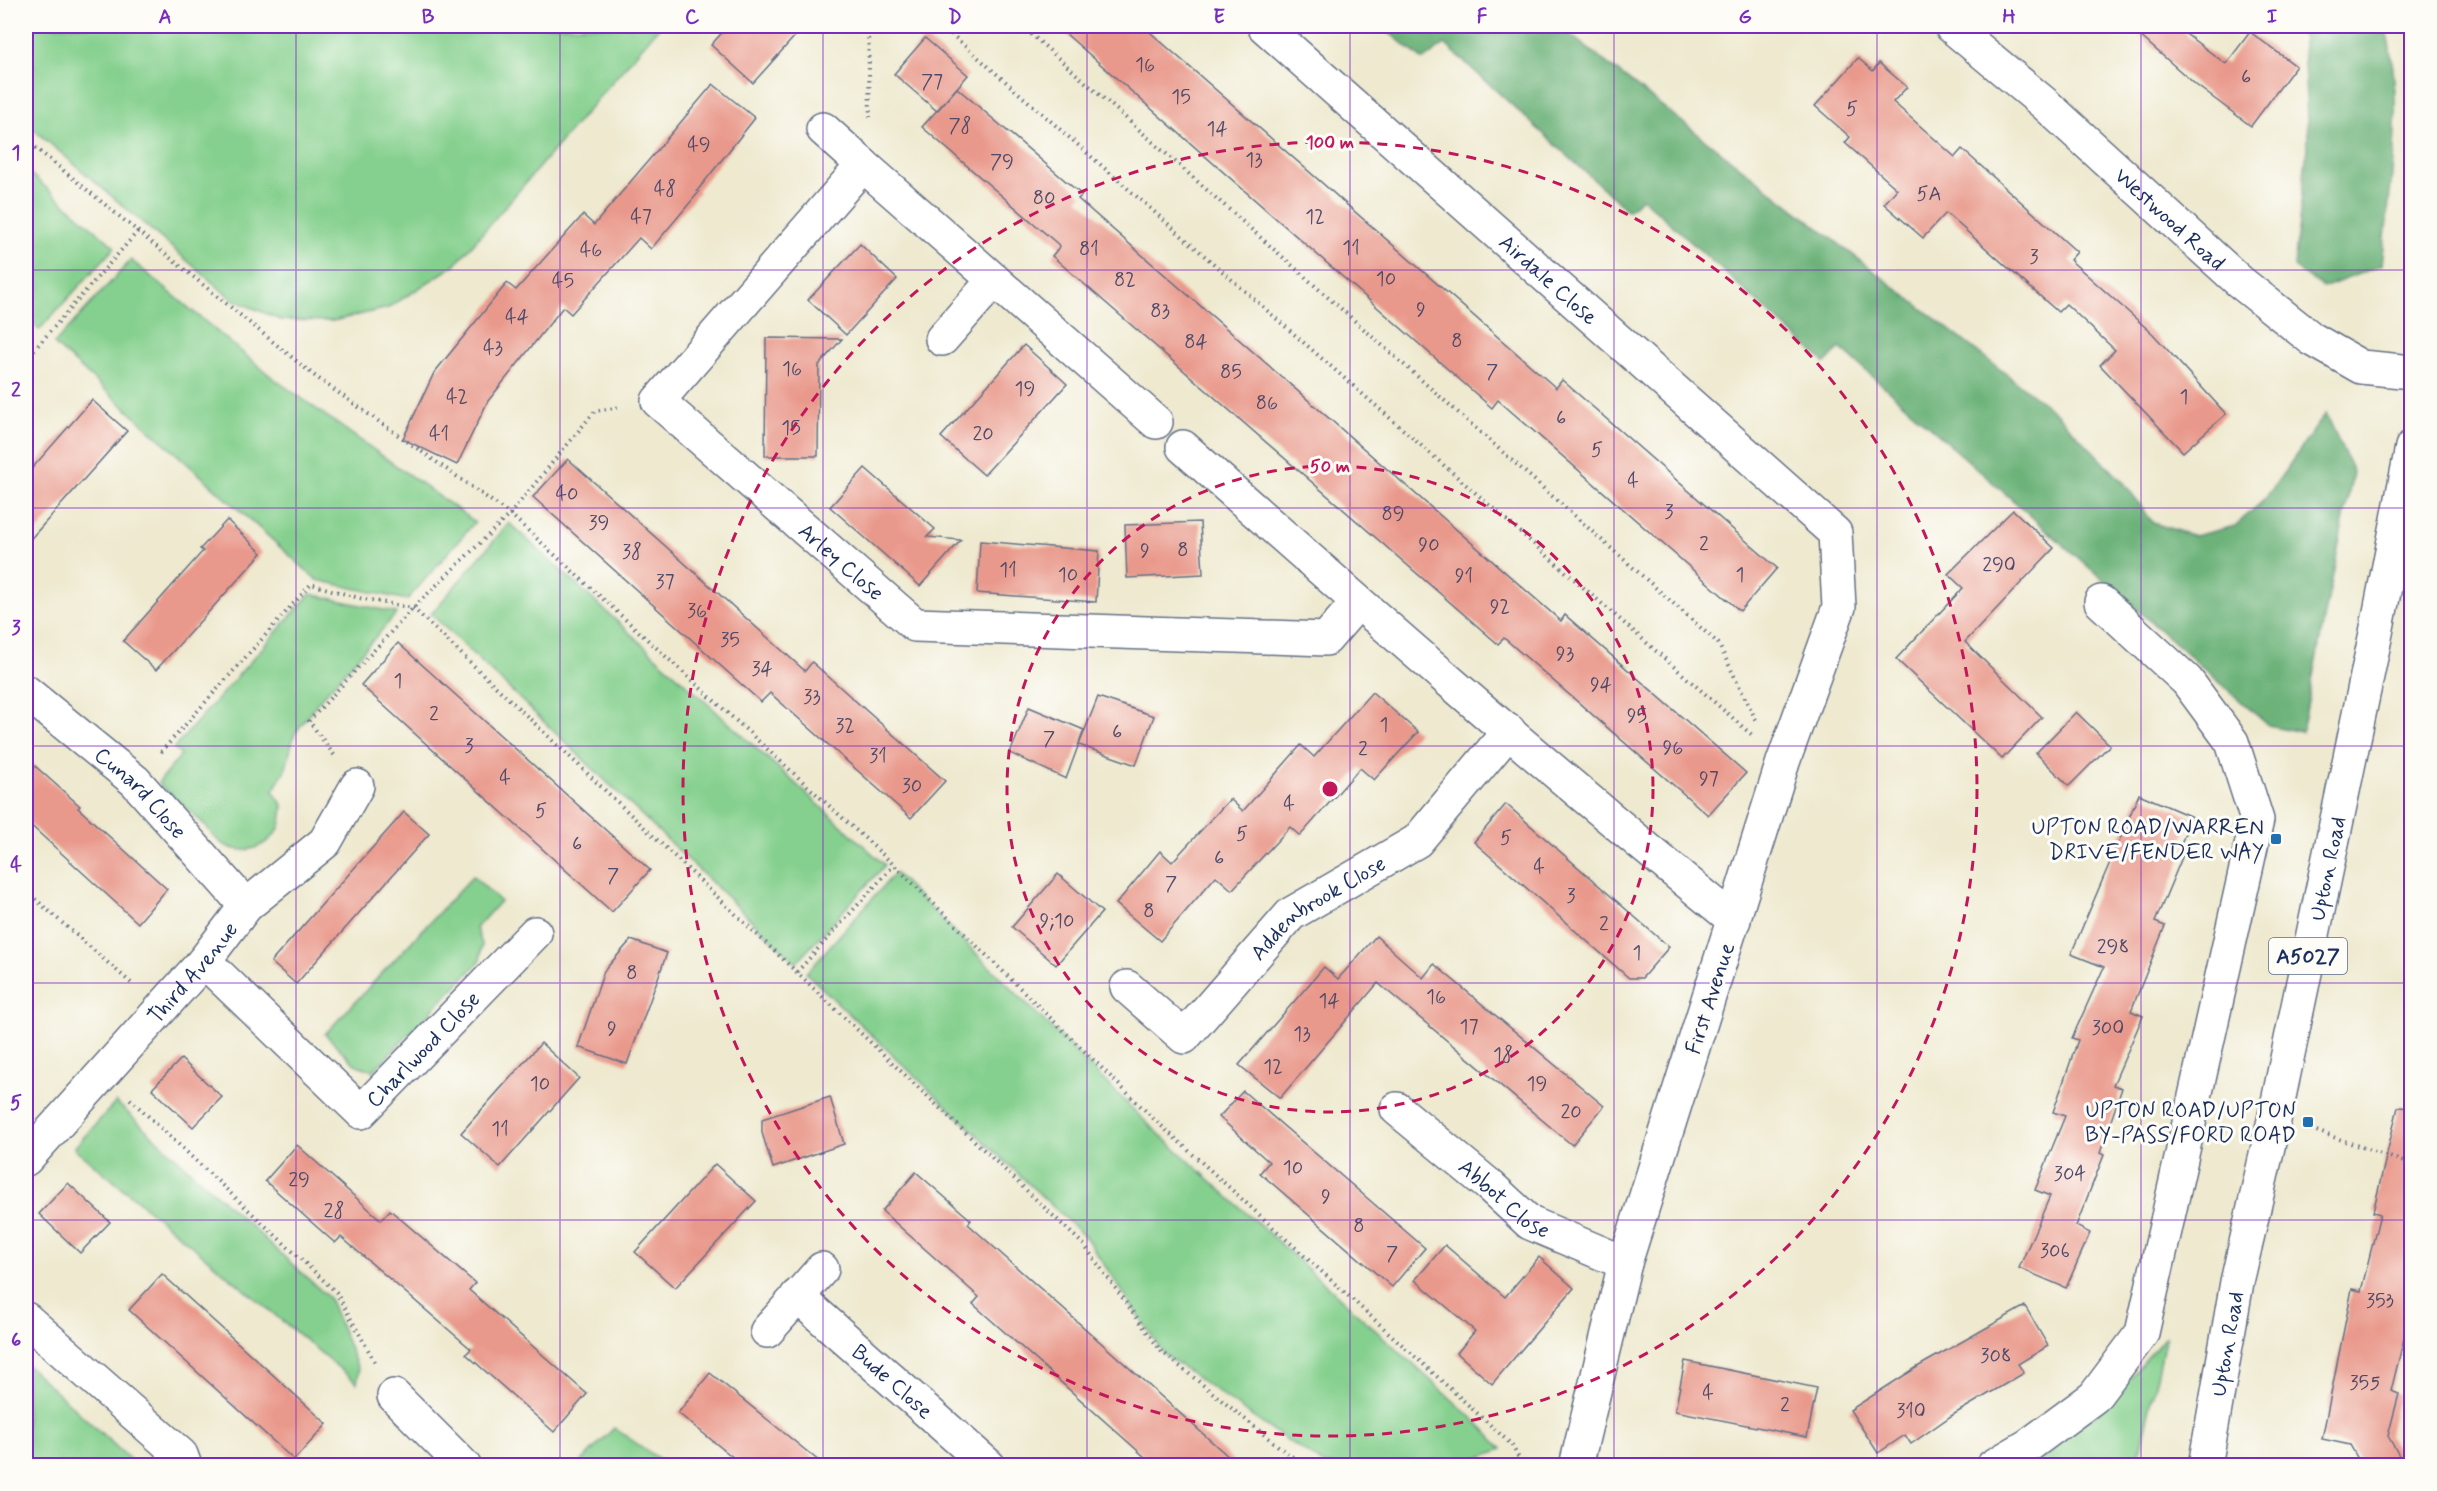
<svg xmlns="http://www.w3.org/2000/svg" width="2437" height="1491" font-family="Mynerve,sans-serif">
  <rect width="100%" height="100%" fill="#fdfcf7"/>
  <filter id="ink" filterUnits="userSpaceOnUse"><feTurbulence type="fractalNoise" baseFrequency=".0167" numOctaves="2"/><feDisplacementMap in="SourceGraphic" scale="12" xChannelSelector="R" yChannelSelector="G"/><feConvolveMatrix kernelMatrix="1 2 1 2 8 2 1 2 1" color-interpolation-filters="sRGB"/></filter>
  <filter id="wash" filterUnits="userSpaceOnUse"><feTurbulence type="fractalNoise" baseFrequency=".008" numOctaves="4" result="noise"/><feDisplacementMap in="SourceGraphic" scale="24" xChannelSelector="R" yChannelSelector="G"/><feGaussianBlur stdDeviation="1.35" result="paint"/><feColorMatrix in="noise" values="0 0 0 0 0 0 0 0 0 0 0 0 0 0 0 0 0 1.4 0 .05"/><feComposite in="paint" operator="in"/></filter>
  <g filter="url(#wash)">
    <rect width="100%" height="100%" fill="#eee9cf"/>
    <!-- green -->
    <g fill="#85d08e" stroke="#508076" stroke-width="1.5">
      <path d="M 26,26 L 660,26 L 455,265 L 388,308 L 333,321 L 281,320 L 232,299 L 26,123 Z"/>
      <path d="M 26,170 L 115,247 L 39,330 L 26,318 Z"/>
      <path d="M 131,260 L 273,378 L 475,522 L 407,600 L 317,580 L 54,344 Z"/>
      <path d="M 509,523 L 885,865 L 796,963 L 431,614 Z"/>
      <path d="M 310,594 L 397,613 L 316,704 L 294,735 L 286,768 L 273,791 L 283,806 C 282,813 282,824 278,830 C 259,857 224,857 207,827 L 158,783 L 181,755 L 174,748 Z"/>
      <path d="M 895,873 L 1145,1121 L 1480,1425 L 1502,1449 L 1460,1465 L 1325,1465 L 1264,1425 L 1164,1354 L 1087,1239 L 806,973 Z"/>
      <path d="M 473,876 L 500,901 L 476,928 L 482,944 L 480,961 L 373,1071 L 355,1064 L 325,1034 Z"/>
      <path d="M 116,1102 L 329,1298 L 359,1371 L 357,1383 L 74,1148 Z"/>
      <path d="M 2166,1336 L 2137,1465 L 2017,1466 L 2099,1413 Z"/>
      <path d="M 26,1364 L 136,1465 L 26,1465 Z"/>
      <path d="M 614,1428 L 668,1465 L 578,1465 Z"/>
    </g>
    <!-- forest -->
    <g fill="#6cb279" stroke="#44706c" stroke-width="1.5">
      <path d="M 1381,26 L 1559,26 L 2055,412 L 2125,484 L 2153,523 L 2194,536 L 2235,526 L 2265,499 L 2326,413 L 2353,472 L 2302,732 L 2268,725 L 1840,348 L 1825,363 L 1642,198 L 1628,211 L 1445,44 L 1423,60 Z"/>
      <path d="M 2302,26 L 2385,26 C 2406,103 2390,186 2382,265 L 2323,288 L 2294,267 L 2308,138 Z"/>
    </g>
    <g id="blocks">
      <!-- building -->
      <g fill="#e9998b">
        <path d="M 728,26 L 804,26 L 753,83 L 711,45 Z"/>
        <path d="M 1057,26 L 1143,26 L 1556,388 L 1562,380 L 1777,568 L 1740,611 L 1498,400 L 1492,408 Z"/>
        <path d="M 2129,26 L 2175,26 L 2226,64 L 2250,32 L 2296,66 L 2251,126 L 2196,85 Z"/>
        <path d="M 925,38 L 968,75 L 937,111 L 894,74 Z"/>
        <path d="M 1858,58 L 1873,71 L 1879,63 L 1907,87 L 1893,102 L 1955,157 L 1962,149 L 2077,252 L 2070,260 L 2153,334 L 2226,414 L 2183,452 L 2100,365 L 2115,350 L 2066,304 L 2058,312 L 1946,213 L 1923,238 L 1884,204 L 1897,189 L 1845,143 L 1850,137 L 1815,106 Z"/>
        <path d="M 713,84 L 755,118 L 697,191 L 699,192 L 651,249 L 639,238 L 571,314 L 563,307 L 488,401 L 457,465 L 403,439 L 434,373 L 507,283 L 516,290 L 583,215 L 594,225 Z"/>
        <path d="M 957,88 L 1082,195 L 1078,199 L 1561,621 L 1565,615 L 1746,773 L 1708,815 L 1504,638 L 1498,644 L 1052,256 L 1060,246 L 922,127 Z"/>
        <path d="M 860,244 L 897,279 L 846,335 L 808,300 Z"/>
        <path d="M 766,338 L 842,339 L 819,365 L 818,456 L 765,456 Z"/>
        <path d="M 1024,345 L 1067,384 L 984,475 L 941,437 Z"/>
        <path d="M 92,400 L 127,431 L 26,544 L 26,475 Z"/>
        <path d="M 568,459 L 805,671 L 812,662 L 945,781 L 911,818 L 770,693 L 761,702 L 533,497 Z"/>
        <path d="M 865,468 L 935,529 L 927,537 L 961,540 L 920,586 L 830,507 Z"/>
        <path d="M 2013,510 L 2054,548 L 1965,642 L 2042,717 L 2002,759 L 1896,659 L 1963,588 L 1948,574 Z"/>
        <path d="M 227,520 L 262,553 L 156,670 L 123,641 L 203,551 L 200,549 Z"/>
        <path d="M 1200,522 L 1203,574 L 1127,578 L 1125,525 Z"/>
        <path d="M 980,541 L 1099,551 L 1096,602 L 977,593 Z"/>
        <path d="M 398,643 L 650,870 L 612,912 L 361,685 Z"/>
        <path d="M 1372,692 L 1418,732 L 1374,780 L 1360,768 L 1300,836 L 1290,827 L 1232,890 L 1216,876 L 1160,941 L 1116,904 L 1160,851 L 1172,862 L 1230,799 L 1243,811 L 1301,745 L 1314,757 Z"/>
        <path d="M 1098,697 L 1154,716 L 1136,765 L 1079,745 Z"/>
        <path d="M 1029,707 L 1084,730 L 1066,779 L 1010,753 Z"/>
        <path d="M 2076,712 L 2110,745 L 2069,786 L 2036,753 Z"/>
        <path d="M 26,758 L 80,806 L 78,808 L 167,889 L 138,923 L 26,821 Z"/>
        <path d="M 2139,794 L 2192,817 L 2177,853 L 2183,855 L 2155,922 L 2165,926 L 2131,1011 L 2143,1016 L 2113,1085 L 2122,1088 L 2100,1153 L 2104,1155 L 2076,1226 L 2090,1233 L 2066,1288 L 2019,1268 L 2050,1196 L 2035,1190 L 2065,1116 L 2053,1112 L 2078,1040 L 2072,1038 L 2104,967 L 2071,954 Z"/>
        <path d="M 1506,804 L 1669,947 L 1642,978 L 1629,978 L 1474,842 Z"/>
        <path d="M 404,812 L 429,834 L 296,984 L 271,962 Z"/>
        <path d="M 1058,874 L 1102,912 L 1056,965 L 1012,927 Z"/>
        <path d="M 1376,936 L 1423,978 L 1434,964 L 1604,1106 L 1572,1145 L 1378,983 L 1280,1098 L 1239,1065 L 1324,967 L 1338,979 Z"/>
        <path d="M 631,940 L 667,953 L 627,1064 L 578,1047 L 604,971 Z"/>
        <path d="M 541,1043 L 579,1078 L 500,1167 L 461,1133 Z"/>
        <path d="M 181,1059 L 222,1097 L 193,1127 L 152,1089 Z"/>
        <path d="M 1243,1091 L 1425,1248 L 1392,1287 L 1260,1173 L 1269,1162 L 1219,1117 Z"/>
        <path d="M 830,1097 L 844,1144 L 773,1168 L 762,1133 L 762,1119 Z"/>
        <path d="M 2398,1107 L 2412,1108 L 2412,1306 L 2391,1391 L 2399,1394 L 2388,1436 L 2405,1466 L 2362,1466 L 2350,1445 L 2322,1439 L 2352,1289 L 2361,1291 L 2380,1214 L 2373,1212 Z"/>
        <path d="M 297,1145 L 381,1220 L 390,1210 L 475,1283 L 469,1290 L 587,1394 L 554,1432 L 466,1354 L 471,1349 L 341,1237 L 335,1243 L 265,1181 Z"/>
        <path d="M 715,1164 L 756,1201 L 675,1288 L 635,1252 Z"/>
        <path d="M 916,1172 L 971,1220 L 968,1224 L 1239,1466 L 1155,1466 L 973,1304 L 979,1297 L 882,1211 Z"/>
        <path d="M 68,1183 L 110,1222 L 80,1253 L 39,1214 Z"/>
        <path d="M 1445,1245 L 1505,1297 L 1539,1257 L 1574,1288 L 1492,1384 L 1457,1353 L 1475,1331 L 1415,1280 Z"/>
        <path d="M 162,1274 L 327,1424 L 294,1460 L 129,1310 Z"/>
        <path d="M 2025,1306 L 2048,1346 L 2018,1364 L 2024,1373 L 1951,1416 L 1911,1444 L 1905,1435 L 1878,1453 L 1850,1410 L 1919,1366 Z"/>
        <path d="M 1685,1361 L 1817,1388 L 1807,1437 L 1675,1411 Z"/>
        <path d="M 710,1373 L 778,1428 L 825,1466 L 744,1466 L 678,1413 Z"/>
      </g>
    </g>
  </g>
  <g filter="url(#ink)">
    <use href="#blocks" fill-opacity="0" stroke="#657086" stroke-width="1.5"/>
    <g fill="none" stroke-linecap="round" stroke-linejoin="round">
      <defs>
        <g id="minor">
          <path id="s1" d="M 1264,26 L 1835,533 L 1839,607 L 1783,762 L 1625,1263 L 1576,1466"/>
          <path id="s2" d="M 1951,26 L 2045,104 L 2239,281 L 2312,339 L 2361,367 L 2412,372"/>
          <path d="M 823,129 L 863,165"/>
          <path d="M 942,339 L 994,280"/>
          <path id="s3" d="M 1156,422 L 863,165 L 658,401 L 915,625 L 1326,639 L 1358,602"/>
          <path d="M 1183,447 C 1364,608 1546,768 1734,920"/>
          <path id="s4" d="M 26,692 L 135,781 L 246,906"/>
          <path id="s5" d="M 204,961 L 361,1112 L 535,933"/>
          <path id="s6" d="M 1127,987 L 1184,1037 L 1291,914 L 1417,841 L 1509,731"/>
          <path id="s7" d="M 1397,1109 L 1490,1186 L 1530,1223 L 1625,1263"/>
          <path id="s8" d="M 26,1159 L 204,961 L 246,906 L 325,842 L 357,786"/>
          <path id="s9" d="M 797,1296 L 989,1466"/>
          <path d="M 26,1319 L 181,1455 L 185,1466"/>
          <path d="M 767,1331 L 822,1269"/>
          <path d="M 394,1396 L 464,1466"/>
          <path d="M 1993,1466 L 2029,1445 L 2094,1397 L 2142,1333 L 2257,820 L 2232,742 L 2187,681 L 2101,602"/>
        </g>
        <g id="major">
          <path id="s10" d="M 2205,1466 L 2237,1282 L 2275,1116 L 2376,633 L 2412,447"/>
        </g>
      </defs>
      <!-- minor casing -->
      <use href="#minor" stroke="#657086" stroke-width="36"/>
      <!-- major casing -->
      <use href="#major" stroke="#657086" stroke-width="36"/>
      <!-- path -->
      <g stroke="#657086" stroke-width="4" stroke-dasharray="1.5 4.5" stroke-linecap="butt">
        <path d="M 868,26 L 870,117"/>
        <path d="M 942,26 L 1752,735"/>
        <path d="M 1022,26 L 1718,643 L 1756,720"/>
        <path d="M 26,140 L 316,377 L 510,514 L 894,865 L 1154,1119 L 1511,1444 L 1523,1466"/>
        <path d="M 26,359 L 138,231"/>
        <path d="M 161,752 L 311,584 L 359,598 L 413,608 L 1084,1245 L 1161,1351 L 1288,1454 L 1306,1466"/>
        <path d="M 334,755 L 309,721 L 413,608 L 510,514 L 595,411 L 621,407"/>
        <path d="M 26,891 L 131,983"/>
        <path d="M 797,972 L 894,865"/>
        <path d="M 130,1099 L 336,1292 L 376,1364"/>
        <path d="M 2311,1129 L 2412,1165"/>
      </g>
      <!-- minor -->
      <use href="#minor" stroke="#fff" stroke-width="33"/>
      <!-- major -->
      <use href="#major" stroke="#fff" stroke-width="33"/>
    </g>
  </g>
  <!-- grid -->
  <path fill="none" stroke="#7b2cbf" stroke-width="1.5" stroke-opacity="0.55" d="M 296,26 L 296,1466M 560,26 L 560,1466M 823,26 L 823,1466M 1087,26 L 1087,1466M 1350,26 L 1350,1466M 1614,26 L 1614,1466M 1877,26 L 1877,1466M 2141,26 L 2141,1466M 26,270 L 2412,270M 26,508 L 2412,508M 26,746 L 2412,746M 26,983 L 2412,983M 26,1220 L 2412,1220"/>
  <!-- distance rings -->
  <g fill="none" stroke="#c2185b" stroke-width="3" stroke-dasharray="10 8">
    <circle cx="1330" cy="789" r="323"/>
    <circle cx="1330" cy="789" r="647"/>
  </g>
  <!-- markers -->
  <g fill="#1f6fb2" stroke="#fdfcf7" stroke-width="2">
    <rect x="2270" y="833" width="12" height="12" rx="3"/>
    <rect x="2302" y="1116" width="12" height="12" rx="3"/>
  </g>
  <g text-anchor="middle" stroke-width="6" stroke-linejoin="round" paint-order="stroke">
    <!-- number labels -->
    <g font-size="20" fill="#4e4a69">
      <text x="1145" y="71">16</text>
      <text x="2246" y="83">6</text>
      <text x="932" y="88">77</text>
      <text x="1181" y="103">15</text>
      <text x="1852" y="115">5</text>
      <text x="960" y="132">78</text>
      <text x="1217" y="135">14</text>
      <text x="699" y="151">49</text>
      <text x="1254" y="166">13</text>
      <text x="1002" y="168">79</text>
      <text x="665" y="195">48</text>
      <text x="1929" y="200">5A</text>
      <text x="1044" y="204">80</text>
      <text x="641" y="223">47</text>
      <text x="1315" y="223">12</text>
      <text x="1351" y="254">11</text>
      <text x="1089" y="255">81</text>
      <text x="591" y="256">46</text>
      <text x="2034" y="263">3</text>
      <text x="1386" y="285">10</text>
      <text x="1125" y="286">82</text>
      <text x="563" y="287">45</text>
      <text x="1421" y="316">9</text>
      <text x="1160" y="317">83</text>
      <text x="517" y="323">44</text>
      <text x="1457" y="347">8</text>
      <text x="1196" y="348">84</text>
      <text x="493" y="354">43</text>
      <text x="792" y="375">16</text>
      <text x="1231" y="378">85</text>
      <text x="1492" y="378">7</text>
      <text x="1025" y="395">19</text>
      <text x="457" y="403">42</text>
      <text x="2184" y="403">1</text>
      <text x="1267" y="409">86</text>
      <text x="1561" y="424">6</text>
      <text x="791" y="434">15</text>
      <text x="439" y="440">41</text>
      <text x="983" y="440">20</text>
      <text x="1597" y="456">5</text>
      <text x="1633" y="487">4</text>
      <text x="567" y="500">40</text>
      <text x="1669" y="518">3</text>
      <text x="1393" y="520">89</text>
      <text x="599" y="529">39</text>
      <text x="1704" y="550">2</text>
      <text x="1429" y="551">90</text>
      <text x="1183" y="556">8</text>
      <text x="1145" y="557">9</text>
      <text x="632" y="558">38</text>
      <text x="1999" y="571">290</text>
      <text x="1008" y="576">11</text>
      <text x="1068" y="581">10</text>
      <text x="1740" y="581">1</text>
      <text x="1464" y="582">91</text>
      <text x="665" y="588">37</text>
      <text x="1500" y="613">92</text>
      <text x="697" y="617">36</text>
      <text x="730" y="646">35</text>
      <text x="1565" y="660">93</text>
      <text x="762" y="675">34</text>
      <text x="398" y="687">1</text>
      <text x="1601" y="691">94</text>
      <text x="812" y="703">33</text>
      <text x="434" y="720">2</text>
      <text x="1637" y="722">95</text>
      <text x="1384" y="731">1</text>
      <text x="845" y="732">32</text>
      <text x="1117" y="738">6</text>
      <text x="1049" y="745">7</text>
      <text x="469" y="752">3</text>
      <text x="1673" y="754">96</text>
      <text x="1363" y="755">2</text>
      <text x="878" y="762">31</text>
      <text x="505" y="784">4</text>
      <text x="1709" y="785">97</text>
      <text x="912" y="792">30</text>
      <text x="1289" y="810">4</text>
      <text x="541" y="817">5</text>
      <text x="1242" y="840">5</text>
      <text x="1506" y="844">5</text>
      <text x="577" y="850">6</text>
      <text x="1219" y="864">6</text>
      <text x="1539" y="873">4</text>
      <text x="613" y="882">7</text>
      <text x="1171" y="890">7</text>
      <text x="1571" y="902">3</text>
      <text x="1149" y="917">8</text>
      <text x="1057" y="927">9;10</text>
      <text x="1604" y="930">2</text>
      <text x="2113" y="953">298</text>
      <text x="1637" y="959">1</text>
      <text x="632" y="979">8</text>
      <text x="1436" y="1003">16</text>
      <text x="1329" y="1007">14</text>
      <text x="1469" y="1033">17</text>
      <text x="2108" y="1034">300</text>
      <text x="612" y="1035">9</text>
      <text x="1302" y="1040">13</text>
      <text x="1503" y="1061">18</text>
      <text x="1273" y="1073">12</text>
      <text x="540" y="1090">10</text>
      <text x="1537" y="1090">19</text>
      <text x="1571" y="1118">20</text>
      <text x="500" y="1135">11</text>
      <text x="1293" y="1174">10</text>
      <text x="2070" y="1180">304</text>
      <text x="299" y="1186">29</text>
      <text x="1326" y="1203">9</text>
      <text x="334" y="1217">28</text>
      <text x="1359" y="1232">8</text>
      <text x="2055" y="1257">306</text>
      <text x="1392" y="1260">7</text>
      <text x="2380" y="1307">353</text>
      <text x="1996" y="1362">308</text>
      <text x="2365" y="1389">355</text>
      <text x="1708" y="1399">4</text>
      <text x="1785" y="1411">2</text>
      <text x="1911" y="1417">310</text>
    </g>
    <!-- shield labels -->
    <rect fill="#fdfcf7" stroke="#5f6c8c" stroke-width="1.5" x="2269" y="938" width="78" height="36" rx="4.5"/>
    <g font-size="21" font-weight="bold" fill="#1b2f5e">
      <text x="2308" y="963">A5027</text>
    </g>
    <!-- street labels -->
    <g font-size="22" fill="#1b2f5e" stroke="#fdfcf7">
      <text dy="8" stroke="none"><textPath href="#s2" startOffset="292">Westwood Road</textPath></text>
      <text dy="8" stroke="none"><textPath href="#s1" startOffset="381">Airdale Close</textPath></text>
      <text dy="8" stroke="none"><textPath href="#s3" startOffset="946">Arley Close</textPath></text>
      <text dy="8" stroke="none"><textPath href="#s4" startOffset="153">Cunard Close</textPath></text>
      <text dy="8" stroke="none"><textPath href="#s10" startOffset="610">Upton Road</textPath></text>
      <text dy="8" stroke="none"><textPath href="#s6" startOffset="264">Addenbrook Close</textPath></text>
      <text dy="8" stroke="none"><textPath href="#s8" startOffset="250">Third Avenue</textPath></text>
      <text transform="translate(1709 998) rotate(-72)" y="8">First Avenue</text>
      <text dy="8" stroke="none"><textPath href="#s5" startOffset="306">Charlwood Close</textPath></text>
      <text dy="8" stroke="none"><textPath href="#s7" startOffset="140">Abbot Close</textPath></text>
      <text dy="8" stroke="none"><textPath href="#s10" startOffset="124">Upton Road</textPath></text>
      <text dy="8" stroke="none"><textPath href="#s9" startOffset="128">Bude Close</textPath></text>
    </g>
    <!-- poi labels -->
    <g font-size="22" fill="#1b2f5e" stroke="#fdfcf7" text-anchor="end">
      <text x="2264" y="834">UPTON ROAD/WARREN<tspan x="2264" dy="25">DRIVE/FENDER WAY</tspan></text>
      <text x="2296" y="1117">UPTON ROAD/UPTON<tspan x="2296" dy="25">BY-PASS/FORD ROAD</tspan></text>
    </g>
  </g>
  <circle cx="1330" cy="789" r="9" fill="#c2185b" stroke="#fdfcf7" stroke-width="3"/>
  <g font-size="18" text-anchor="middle" font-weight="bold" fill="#c2185b" stroke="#fdfcf7" stroke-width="6" stroke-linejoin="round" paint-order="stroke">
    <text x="1330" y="148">100 m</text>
    <text x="1330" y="472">50 m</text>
  </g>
  <!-- margin -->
  <rect width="2437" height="1491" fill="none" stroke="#fdfcf7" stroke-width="66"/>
  <rect x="33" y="33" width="2371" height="1425" fill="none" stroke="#7b2cbf" stroke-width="2"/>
  <g font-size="20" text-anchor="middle" font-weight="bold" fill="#7b2cbf">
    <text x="165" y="23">A</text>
    <text x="428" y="23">B</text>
    <text x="692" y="23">C</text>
    <text x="955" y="23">D</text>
    <text x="1219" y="23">E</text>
    <text x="1482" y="23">F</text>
    <text x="1745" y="23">G</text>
    <text x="2009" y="23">H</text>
    <text x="2272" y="23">I</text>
    <text x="16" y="159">1</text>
    <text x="16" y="396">2</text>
    <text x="16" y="634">3</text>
    <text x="16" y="871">4</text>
    <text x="16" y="1109">5</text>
    <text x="16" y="1346">6</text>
  </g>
</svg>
